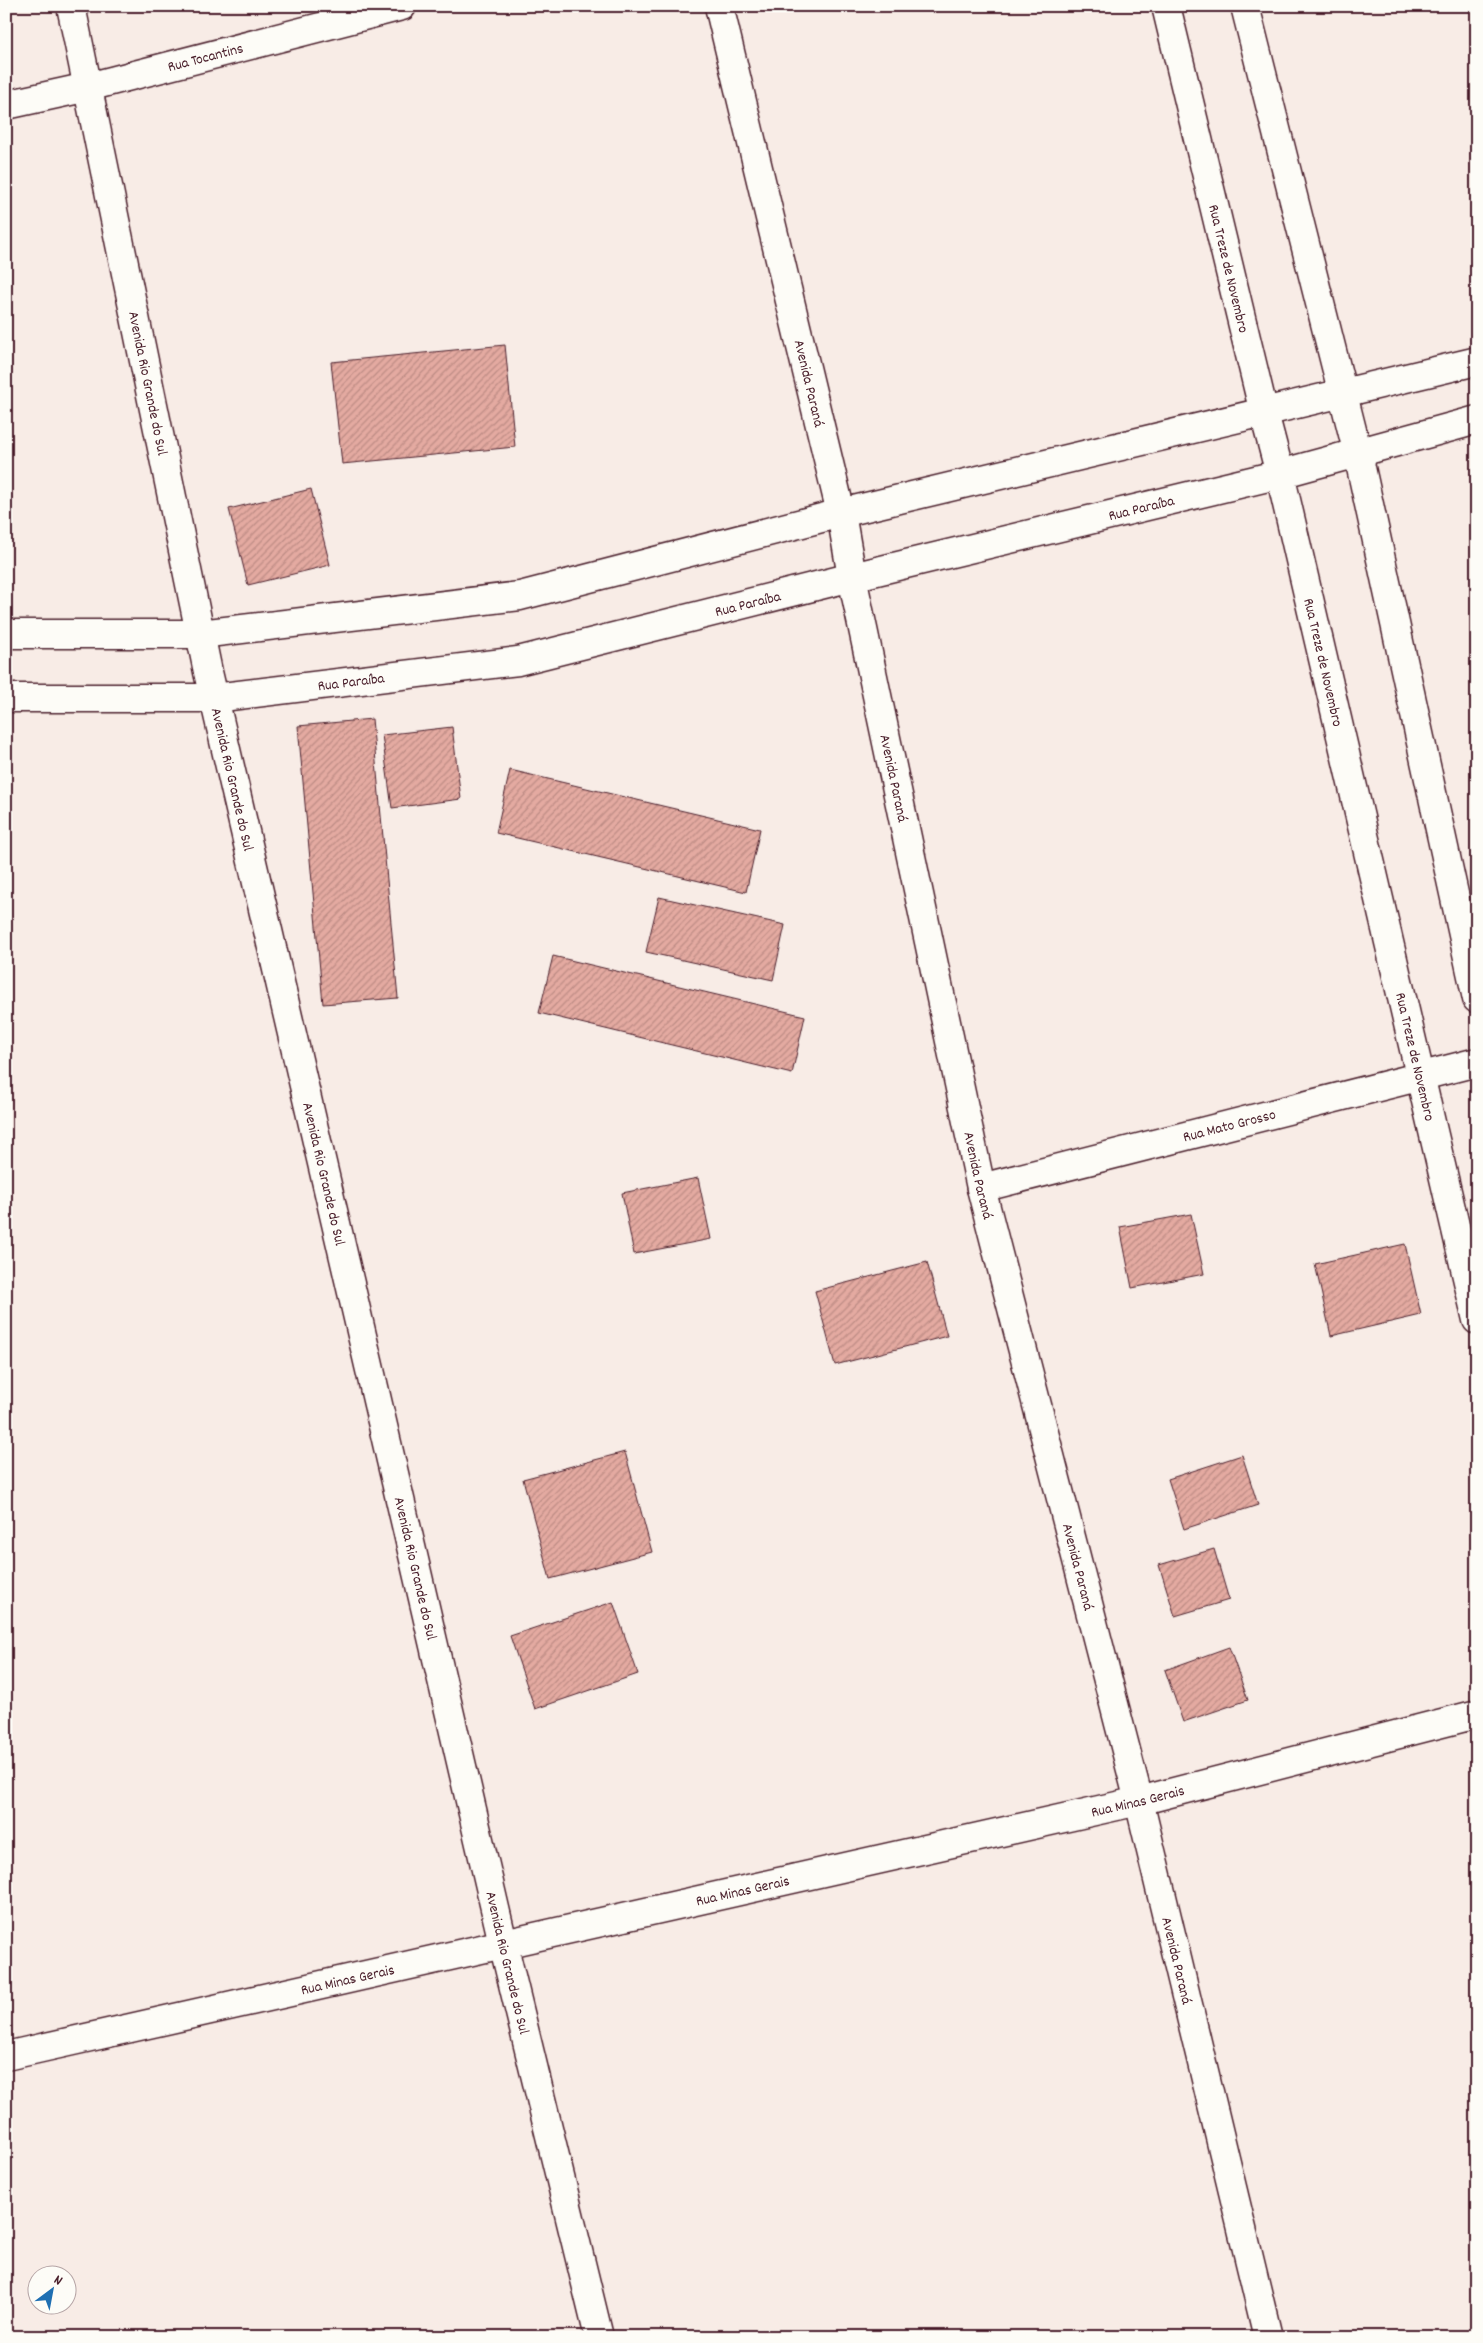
<svg xmlns="http://www.w3.org/2000/svg" width="1483" height="2343" font-family="Dekko,sans-serif">
  <defs>
    <pattern id="building-hatch" width="6" height="6" patternUnits="userSpaceOnUse" patternTransform="scale(1.25)"><rect width="6" height="6" fill="#e4aaa1"/><path d="M-1 1l2-2M0 6l6-6M5 7l2-2" fill="none" stroke="#bb8a83"/></pattern>
  </defs>
  <rect width="100%" height="100%" fill="#f8ece6"/>
  <filter id="ink" filterUnits="userSpaceOnUse"><feTurbulence type="fractalNoise" baseFrequency=".02" numOctaves="2"/><feDisplacementMap in="SourceGraphic" scale="10" xChannelSelector="R" yChannelSelector="G"/><feConvolveMatrix kernelMatrix="1 2 1 2 8 2 1 2 1" color-interpolation-filters="sRGB"/></filter>
  <g filter="url(#ink)">
    <!-- building -->
    <g fill="url(#building-hatch)" stroke="#4a1f2b">
      <path d="M 505,345 L 515,447 L 342,464 L 331,362 Z"/>
      <path d="M 311,489 L 330,565 L 248,585 L 229,509 Z"/>
      <path d="M 372,719 L 398,998 L 323,1004 L 298,726 Z"/>
      <path d="M 452,727 L 461,799 L 392,808 L 382,735 Z"/>
      <path d="M 510,770 L 760,829 L 746,892 L 496,833 Z"/>
      <path d="M 659,897 L 785,925 L 773,980 L 646,952 Z"/>
      <path d="M 553,956 L 805,1016 L 792,1074 L 539,1013 Z"/>
      <path d="M 698,1178 L 711,1239 L 634,1254 L 622,1193 Z"/>
      <path d="M 1191,1214 L 1204,1274 L 1132,1288 L 1120,1227 Z"/>
      <path d="M 1405,1244 L 1421,1315 L 1331,1336 L 1315,1264 Z"/>
      <path d="M 927,1262 L 947,1336 L 835,1365 L 815,1291 Z"/>
      <path d="M 625,1452 L 652,1552 L 550,1579 L 523,1479 Z"/>
      <path d="M 1242,1455 L 1258,1505 L 1184,1529 L 1168,1479 Z"/>
      <path d="M 1214,1549 L 1229,1600 L 1175,1616 L 1159,1565 Z"/>
      <path d="M 613,1602 L 638,1674 L 535,1709 L 510,1636 Z"/>
      <path d="M 1229,1647 L 1248,1700 L 1183,1722 L 1165,1670 Z"/>
    </g>
    <g fill="none" stroke-linecap="round" stroke-linejoin="round">
      <defs>
        <g id="street">
          <path id="s1" d="M 71,6 L 208,672 L 503,1943 L 599,2337"/>
          <path id="s2" d="M 719,6 L 841,513 L 852,577 L 981,1188 L 1139,1801 L 1268,2337"/>
          <path id="s3" d="M 1166,6 L 1264,413 L 1280,474 L 1477,1320"/>
          <path d="M 1245,6 L 1358,454 L 1477,999"/>
          <path id="s4" d="M 6,105 L 88,87 L 402,6"/>
          <path d="M 6,634 L 200,634 L 520,596 L 841,513 L 1477,361"/>
          <path id="s5" d="M 6,698 L 214,698 L 518,661 L 852,577 L 1280,474 L 1477,420"/>
          <path id="s6" d="M 981,1188 L 1477,1062"/>
          <path id="s7" d="M 6,2056 L 1139,1801 L 1477,1714"/>
        </g>
      </defs>
      <!-- street casing -->
      <use href="#street" stroke="#4a1f2b" stroke-width="31"/>
      <!-- street -->
      <use href="#street" stroke="#fdfcf7" stroke-width="28"/>
    </g>
  </g>
  <g text-anchor="middle" stroke-width="4" stroke-linejoin="round" paint-order="stroke">
    <!-- street labels -->
    <g font-size="15" fill="#4a1f2b" stroke="#fdfcf7">
      <text dy="5" stroke="none"><textPath href="#s4" startOffset="205">Rua Tocantins</textPath></text>
      <text dy="5" stroke="none"><textPath href="#s3" startOffset="270">Rua Treze de Novembro</textPath></text>
      <text dy="5" stroke="none"><textPath href="#s1" startOffset="385">Avenida Rio Grande do Sul</textPath></text>
      <text dy="5" stroke="none"><textPath href="#s2" startOffset="388">Avenida Paraná</textPath></text>
      <text dy="5" stroke="none"><textPath href="#s5" startOffset="1156">Rua Paraíba</textPath></text>
      <text dy="5" stroke="none"><textPath href="#s5" startOffset="751">Rua Paraíba</textPath></text>
      <text dy="5" stroke="none"><textPath href="#s3" startOffset="675">Rua Treze de Novembro</textPath></text>
      <text dy="5" stroke="none"><textPath href="#s5" startOffset="346">Rua Paraíba</textPath></text>
      <text dy="5" stroke="none"><textPath href="#s1" startOffset="790">Avenida Rio Grande do Sul</textPath></text>
      <text dy="5" stroke="none"><textPath href="#s2" startOffset="792">Avenida Paraná</textPath></text>
      <text dy="5" stroke="none"><textPath href="#s3" startOffset="1080">Rua Treze de Novembro</textPath></text>
      <text dy="5" stroke="none"><textPath href="#s6" startOffset="256">Rua Mato Grosso</textPath></text>
      <text dy="5" stroke="none"><textPath href="#s1" startOffset="1195">Avenida Rio Grande do Sul</textPath></text>
      <text dy="5" stroke="none"><textPath href="#s2" startOffset="1198">Avenida Paraná</textPath></text>
      <text dy="5" stroke="none"><textPath href="#s2" startOffset="1602">Avenida Paraná</textPath></text>
      <text dy="5" stroke="none"><textPath href="#s1" startOffset="1600">Avenida Rio Grande do Sul</textPath></text>
      <text dy="5" stroke="none"><textPath href="#s7" startOffset="1160">Rua Minas Gerais</textPath></text>
      <text dy="5" stroke="none"><textPath href="#s7" startOffset="755">Rua Minas Gerais</textPath></text>
      <text dy="5" stroke="none"><textPath href="#s2" startOffset="2008">Avenida Paraná</textPath></text>
      <text dy="5" stroke="none"><textPath href="#s1" startOffset="2005">Avenida Rio Grande do Sul</textPath></text>
      <text dy="5" stroke="none"><textPath href="#s7" startOffset="350">Rua Minas Gerais</textPath></text>
    </g>
  </g>
  <!-- margin -->
  <rect width="1483" height="2343" fill="none" stroke="#fdfcf7" stroke-width="25"/>
  <rect x="12" y="12" width="1458" height="2318" fill="none" stroke="#4a1f2b" stroke-width="2" filter="url(#ink)"/>
  <!-- north arrow -->
  <g transform="translate(52 2290) rotate(32)"><circle r="24" fill="#fdfcf7" stroke="#b5a4a5"/>
  <path d="M0-4L9 19L0 12L-9 19Z" fill="#1f6fb2"/>
  <text y="-8" font-size="14" font-weight="bold" text-anchor="middle" fill="#4a1f2b">N</text>
  </g>
</svg>
